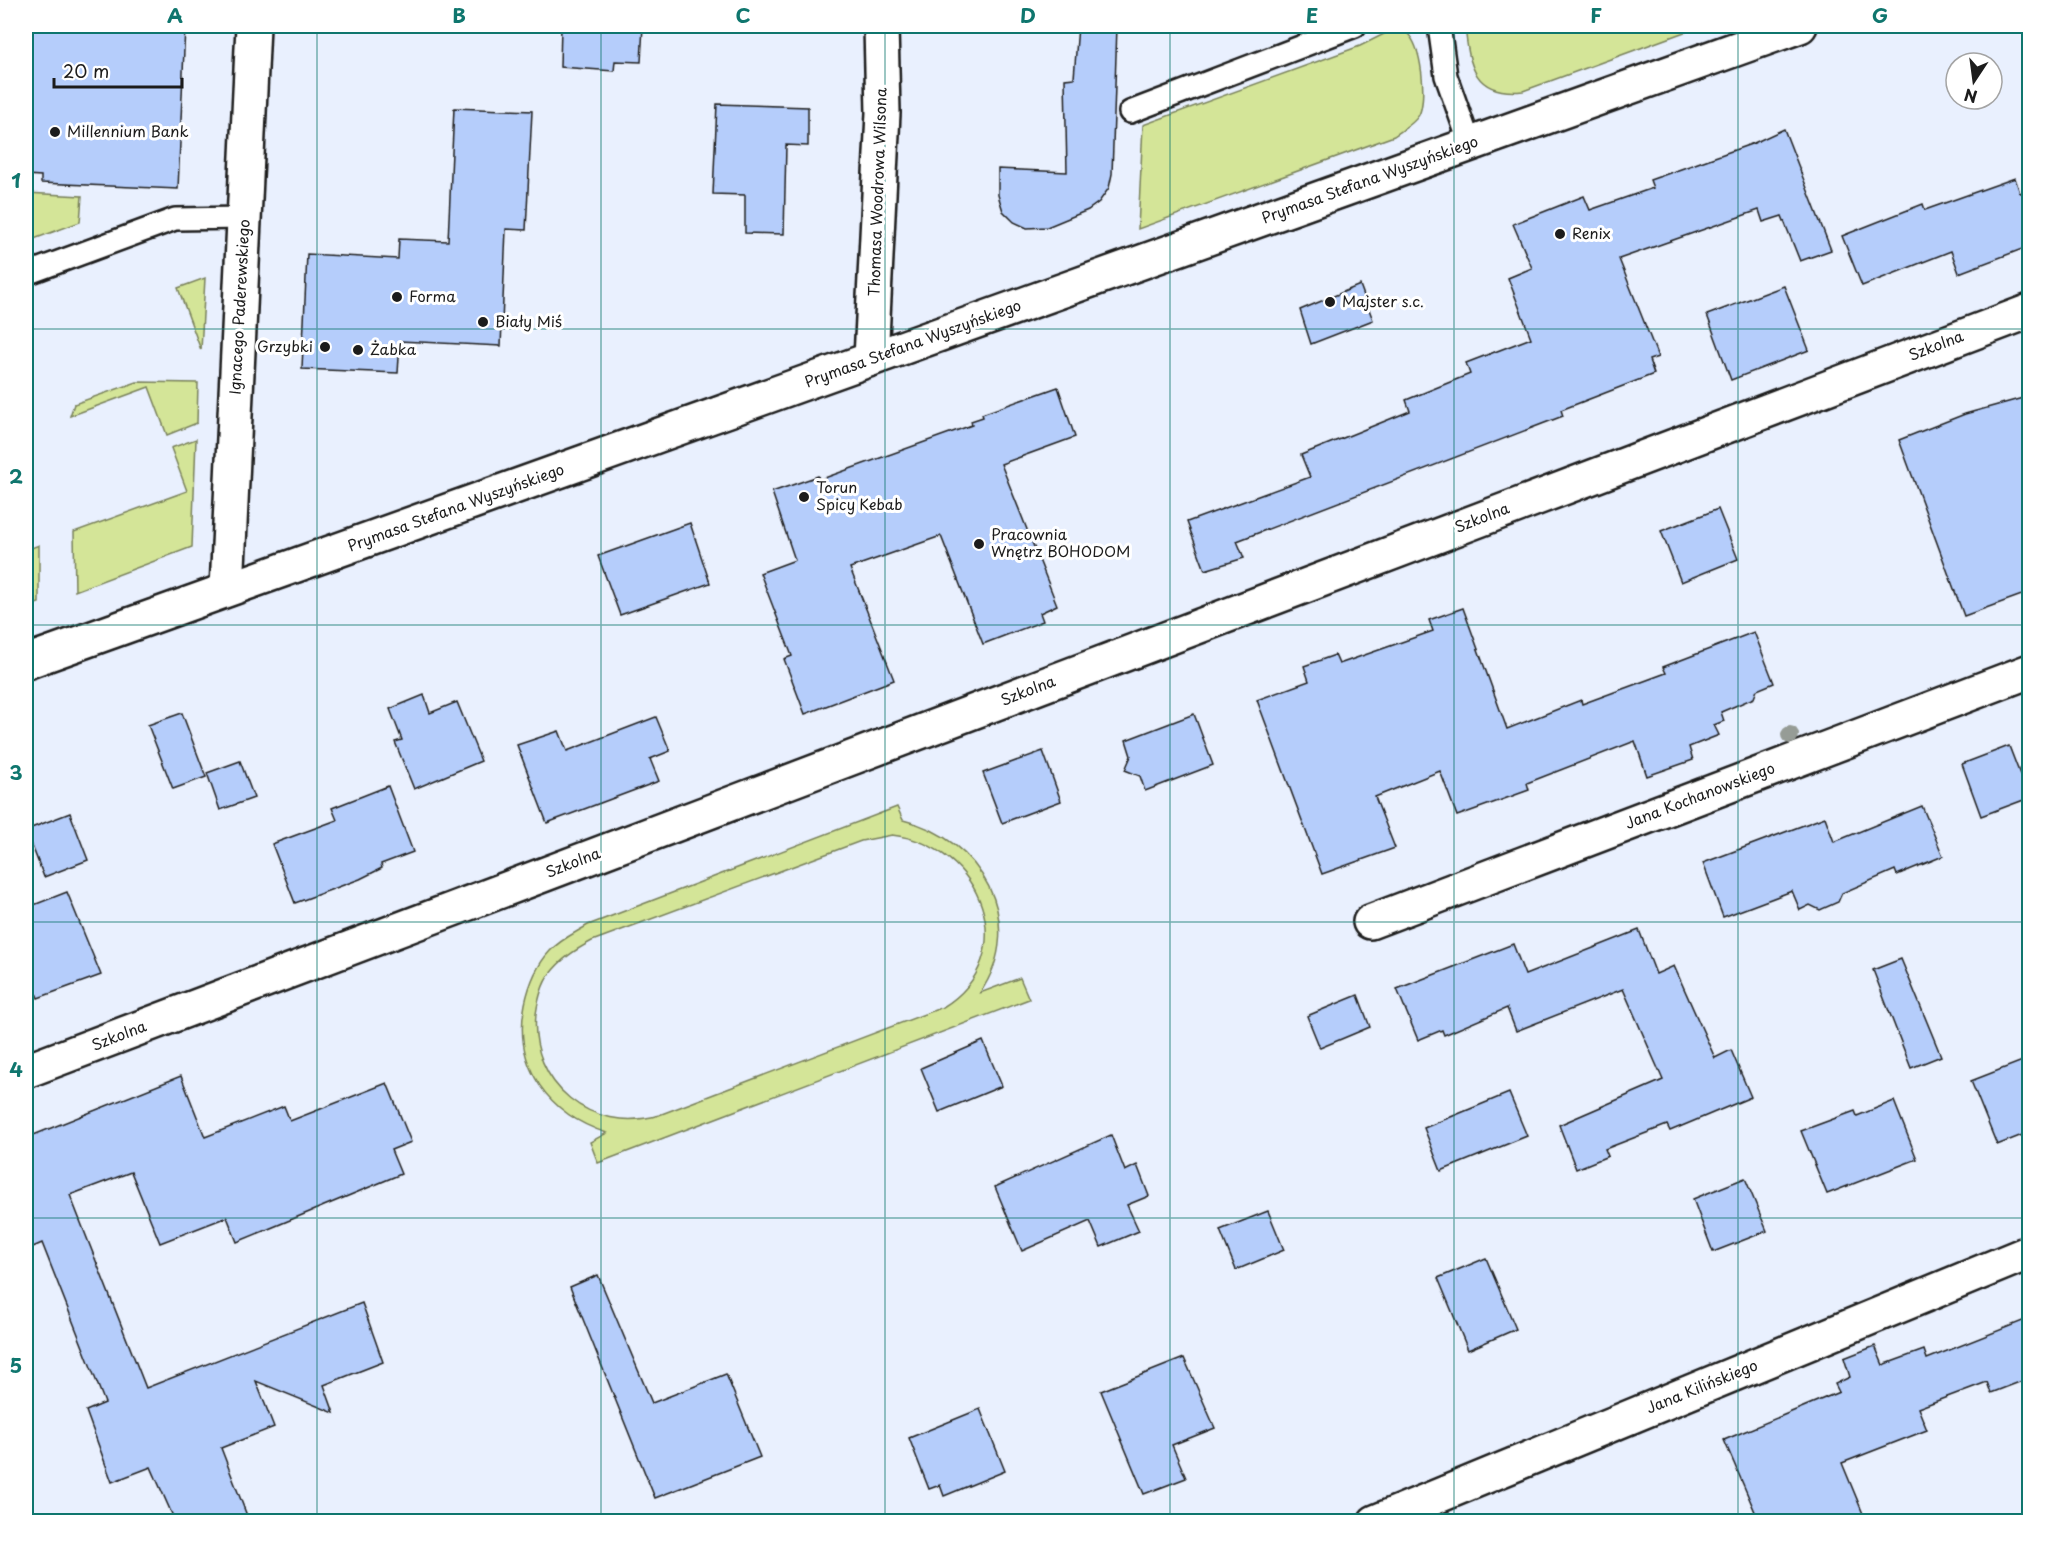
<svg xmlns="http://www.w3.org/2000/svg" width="2055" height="1547" font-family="'Playpen Sans',sans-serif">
  <rect width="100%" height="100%" fill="#e9f0fe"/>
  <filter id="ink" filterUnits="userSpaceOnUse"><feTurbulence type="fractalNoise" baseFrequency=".0167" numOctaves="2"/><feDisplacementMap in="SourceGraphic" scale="12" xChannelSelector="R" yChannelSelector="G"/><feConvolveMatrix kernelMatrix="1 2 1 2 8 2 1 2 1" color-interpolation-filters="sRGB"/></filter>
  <g filter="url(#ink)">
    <!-- green -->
    <g fill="#d4e598" stroke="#78805a" stroke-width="1.5" fill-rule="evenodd">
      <path d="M 1465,26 L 1701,26 L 1523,91 C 1474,96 1469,66 1465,26 Z"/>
      <path d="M 1394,29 C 1398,30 1404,31 1407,33 C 1422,46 1427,98 1419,115 C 1414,124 1402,130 1394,136 L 1138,229 L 1143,125 L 1360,46 Z"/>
      <path d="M 26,193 L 82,196 L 80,222 L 26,242 Z"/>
      <path d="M 205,278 L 201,350 L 178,288 Z"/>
      <path d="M 137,382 L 198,383 L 197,423 L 167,435 L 149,387 L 70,416 L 74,404 Z"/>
      <path d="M 196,439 L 192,547 L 75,591 L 74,532 L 187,491 L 171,448 Z"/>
      <path d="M 39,545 L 39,603 L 26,607 L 26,550 Z"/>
      <path d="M 897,807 L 903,820 C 980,838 1029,922 980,993 L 1020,978 L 1029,999 L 598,1163 L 590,1142 L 607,1133 C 550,1115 512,1067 525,1004 C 529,985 537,965 550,951 C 561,939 575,933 588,925 ZM 892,835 C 982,845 1024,957 943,1007 L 659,1115 C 592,1135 529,1084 536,1014 C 538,1001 541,986 549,975 C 561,959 575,950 592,941 L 861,841 Z"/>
    </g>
    <!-- building -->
    <g fill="#b5cdfb" stroke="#1c1c1c" stroke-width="1.5">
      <path d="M 26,26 L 185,26 L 178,189 L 41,183 L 41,176 L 26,175 Z"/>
      <path d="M 561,26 L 643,26 L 641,62 L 615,61 L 614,71 L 560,67 Z"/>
      <path d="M 1078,26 L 1117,26 L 1112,174 L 1109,188 L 1099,202 L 1088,210 L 1047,227 L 1027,228 L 1014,222 L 1003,211 L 998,195 L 998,169 L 1067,172 L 1065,79 L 1074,78 Z"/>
      <path d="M 717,104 L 808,107 L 808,146 L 786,145 L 784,234 L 745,233 L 745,195 L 713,194 Z"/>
      <path d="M 454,108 L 532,111 L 526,230 L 506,229 L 501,346 L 400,341 L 398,373 L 302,369 L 307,254 L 398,259 L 399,239 L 448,241 Z"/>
      <path d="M 1784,129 L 1831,250 L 1800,261 L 1782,216 L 1763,222 L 1759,210 L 1619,259 L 1658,357 L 1649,360 L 1654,374 L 1561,410 L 1563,416 L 1542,424 L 1237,541 L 1244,558 L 1205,570 L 1187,522 L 1310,477 L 1301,455 L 1410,411 L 1406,400 L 1470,374 L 1466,363 L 1531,338 L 1508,278 L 1532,268 L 1513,224 L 1584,196 L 1590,210 L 1653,188 L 1650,180 L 1754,143 Z"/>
      <path d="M 2015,178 L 2020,193 L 2030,190 L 2030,246 L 1959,273 L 1951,251 L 1862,286 L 1842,236 L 1923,204 L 1925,210 Z"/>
      <path d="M 1360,285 L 1373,320 L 1311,344 L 1300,310 Z"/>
      <path d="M 1784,286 L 1809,350 L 1731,380 L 1707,315 Z"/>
      <path d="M 1058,387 L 1075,437 L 1001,464 L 1057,605 L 1040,613 L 1043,621 L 983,644 L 941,536 L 850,568 L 894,680 L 805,714 L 784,659 L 792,656 L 760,573 L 795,560 L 772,492 L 818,476 L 819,480 L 972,425 L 971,421 L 983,417 L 982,414 Z"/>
      <path d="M 2030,396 L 2030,592 L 1964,616 L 1899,440 L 1965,414 Z"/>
      <path d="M 1718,509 L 1738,559 L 1681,582 L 1661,531 Z"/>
      <path d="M 690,523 L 710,583 L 620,615 L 598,556 Z"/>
      <path d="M 1463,608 L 1507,729 L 1581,700 L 1582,704 L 1666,673 L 1663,667 L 1754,632 L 1774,683 L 1757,690 L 1754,698 L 1721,712 L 1724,721 L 1714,725 L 1719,735 L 1689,747 L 1693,760 L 1647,776 L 1635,741 L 1527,783 L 1529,790 L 1457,816 L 1440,771 L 1375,797 L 1395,848 L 1322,874 L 1257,700 L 1309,681 L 1304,666 L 1335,655 L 1339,664 L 1433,631 L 1429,620 Z"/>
      <path d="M 424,695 L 430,713 L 457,702 L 481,761 L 414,789 L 395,742 L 402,740 L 390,709 Z"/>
      <path d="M 182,713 L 206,777 L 173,789 L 148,725 Z"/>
      <path d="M 1194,714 L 1213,765 L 1145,791 L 1140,776 L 1125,770 L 1131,756 L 1126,740 Z"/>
      <path d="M 656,717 L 670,751 L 650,759 L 659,781 L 547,823 L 517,745 L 559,731 L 567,751 Z"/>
      <path d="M 2009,746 L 2029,798 L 1981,816 L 1962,764 Z"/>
      <path d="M 1043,751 L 1061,801 L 1002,823 L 983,773 Z"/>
      <path d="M 240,761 L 254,798 L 220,810 L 207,773 Z"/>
      <path d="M 388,786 L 413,852 L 381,864 L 382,868 L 360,879 L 295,903 L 272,844 L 337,820 L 332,808 Z"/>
      <path d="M 1922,806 L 1943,856 L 1897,875 L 1895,870 L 1842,893 L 1838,902 L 1820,910 L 1810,905 L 1800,910 L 1792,891 L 1723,917 L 1703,863 L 1825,817 L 1834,842 Z"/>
      <path d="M 70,813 L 88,860 L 44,877 L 26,830 Z"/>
      <path d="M 67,892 L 101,975 L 38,998 L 26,967 L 26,908 Z"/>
      <path d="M 1639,930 L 1656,974 L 1674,966 L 1715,1058 L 1731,1050 L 1751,1097 L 1670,1131 L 1667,1125 L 1605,1149 L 1608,1156 L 1576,1169 L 1559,1125 L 1663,1080 L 1623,989 L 1516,1031 L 1507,1008 L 1444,1035 L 1442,1030 L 1418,1040 L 1397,989 L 1513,944 L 1525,975 Z"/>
      <path d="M 1901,959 L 1941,1056 L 1911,1068 L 1873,970 Z"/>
      <path d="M 1358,995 L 1370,1027 L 1320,1048 L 1307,1016 Z"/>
      <path d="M 983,1041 L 1002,1086 L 939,1112 L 921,1068 Z"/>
      <path d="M 2030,1058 L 2030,1132 L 1997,1145 L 1971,1081 Z"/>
      <path d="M 181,1076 L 205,1137 L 284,1106 L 290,1121 L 387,1083 L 411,1142 L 391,1150 L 401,1174 L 237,1242 L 227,1217 L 160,1243 L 131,1172 L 70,1195 L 146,1388 L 362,1303 L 383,1362 L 324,1385 L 334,1413 L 256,1381 L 274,1427 L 221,1448 L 249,1521 L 175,1521 L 151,1467 L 112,1482 L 86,1411 L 105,1403 L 42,1243 L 26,1250 L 26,1138 Z"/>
      <path d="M 1509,1093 L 1527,1136 L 1441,1171 L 1424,1128 Z"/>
      <path d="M 1894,1101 L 1917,1159 L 1827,1194 L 1801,1131 L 1855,1111 L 1857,1116 Z"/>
      <path d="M 1111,1135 L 1125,1171 L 1137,1165 L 1149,1196 L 1127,1205 L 1139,1231 L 1101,1247 L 1090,1221 L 1022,1251 L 995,1187 Z"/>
      <path d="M 1745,1178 L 1767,1231 L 1713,1252 L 1693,1199 Z"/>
      <path d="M 1268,1211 L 1284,1250 L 1236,1270 L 1220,1230 Z"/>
      <path d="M 1486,1258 L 1516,1329 L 1468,1350 L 1438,1278 Z"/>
      <path d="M 598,1275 L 652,1403 L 726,1374 L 760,1457 L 655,1498 L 570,1287 Z"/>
      <path d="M 2030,1318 L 2030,1378 L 1991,1393 L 1987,1382 L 1918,1408 L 1927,1430 L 1842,1463 L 1866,1521 L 1759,1521 L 1724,1440 L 1839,1392 L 1835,1384 L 1850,1377 L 1844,1358 L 1875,1346 L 1883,1365 L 1924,1350 L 1927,1359 Z"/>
      <path d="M 1184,1358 L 1215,1428 L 1172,1445 L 1186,1478 L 1144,1494 L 1101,1391 Z"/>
      <path d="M 980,1409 L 1005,1471 L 944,1496 L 940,1485 L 929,1489 L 909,1438 Z"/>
    </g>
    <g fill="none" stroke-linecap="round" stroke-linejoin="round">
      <defs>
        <g id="lane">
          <path d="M 1439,26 L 1446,76 L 1470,144"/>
          <path d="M 1130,112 L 1355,26"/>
          <path d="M 26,274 L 175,219 L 244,218"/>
        </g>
        <g id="street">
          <path d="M 871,359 L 883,113 L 881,26"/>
          <path d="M 227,589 L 253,26"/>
          <path d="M 1370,922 L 2030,671"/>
          <path d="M 26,1071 L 2030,311"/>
          <path d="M 1375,1522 L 2030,1252"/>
        </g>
        <path id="secondary" d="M 26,662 L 1800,26"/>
      </defs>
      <!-- lane casing -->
      <use href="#lane" stroke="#1c1c1c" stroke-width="26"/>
      <!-- street casing -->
      <use href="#street" stroke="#1c1c1c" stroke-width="38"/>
      <!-- secondary casing -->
      <use href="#secondary" stroke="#1c1c1c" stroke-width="38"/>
      <!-- lane -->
      <use href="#lane" stroke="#fff" stroke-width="21"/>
      <!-- street -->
      <use href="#street" stroke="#fff" stroke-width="33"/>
      <!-- secondary -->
      <use href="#secondary" stroke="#fff" stroke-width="33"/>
    </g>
    <!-- trees -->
    <circle fill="#969c96" cx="1790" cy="735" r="9"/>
  </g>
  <!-- grid -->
  <path fill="none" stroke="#0f766e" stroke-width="1.5" stroke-opacity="0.55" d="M 317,26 L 317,1522M 601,26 L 601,1522M 885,26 L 885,1522M 1170,26 L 1170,1522M 1454,26 L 1454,1522M 1738,26 L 1738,1522M 26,329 L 2030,329M 26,625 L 2030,625M 26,922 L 2030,922M 26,1218 L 2030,1218"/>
  <!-- markers -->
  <g fill="#1c1c1c" stroke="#fff" stroke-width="2">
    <circle cx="55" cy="132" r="6"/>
    <circle cx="1560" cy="234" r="6"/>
    <circle cx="397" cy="297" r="6"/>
    <circle cx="1330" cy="302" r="6"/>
    <circle cx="483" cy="322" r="6"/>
    <circle cx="325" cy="347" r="6"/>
    <circle cx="358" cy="350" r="6"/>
    <circle cx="804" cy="497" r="6"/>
    <circle cx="979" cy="544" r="6"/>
  </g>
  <g text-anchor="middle" stroke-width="6" stroke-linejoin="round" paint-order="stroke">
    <!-- poi labels -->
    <g font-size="15" fill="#1c1c1c" stroke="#fff" text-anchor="start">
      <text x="67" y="137">Millennium Bank</text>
      <text x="1572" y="239">Renix</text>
      <text x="409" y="302">Forma</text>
      <text x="1342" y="307">Majster s.c.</text>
      <text x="495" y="327">Biały Miś</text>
      <text x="313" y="352" text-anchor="end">Grzybki</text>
      <text x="370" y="355">Żabka</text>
      <text x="816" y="493">Torun<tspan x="816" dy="17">Spicy Kebab</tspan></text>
      <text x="991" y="540">Pracownia<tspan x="991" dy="17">Wnętrz BOHODOM</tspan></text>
    </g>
    <!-- street labels -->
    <g font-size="15" fill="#1c1c1c" stroke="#fff">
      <text transform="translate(1370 180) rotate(-20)" y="5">Prymasa Stefana Wyszyńskiego</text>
      <text transform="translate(878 192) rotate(-88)" y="5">Thomasa Woodrowa Wilsona</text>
      <text transform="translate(240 307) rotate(-87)" y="5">Ignacego Paderewskiego</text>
      <text transform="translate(913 344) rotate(-20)" y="5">Prymasa Stefana Wyszyńskiego</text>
      <text transform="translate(1936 346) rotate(-21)" y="5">Szkolna</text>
      <text transform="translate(456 508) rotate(-20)" y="5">Prymasa Stefana Wyszyńskiego</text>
      <text transform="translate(1482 518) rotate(-21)" y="5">Szkolna</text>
      <text transform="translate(1028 691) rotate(-21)" y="5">Szkolna</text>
      <text transform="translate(1700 796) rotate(-21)" y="5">Jana Kochanowskiego</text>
      <text transform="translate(573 863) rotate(-21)" y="5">Szkolna</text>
      <text transform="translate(119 1036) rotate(-21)" y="5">Szkolna</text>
      <text transform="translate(1702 1387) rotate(-22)" y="5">Jana Kilińskiego</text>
    </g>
  </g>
  <!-- margin -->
  <rect width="2055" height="1547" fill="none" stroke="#fff" stroke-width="66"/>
  <!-- north arrow -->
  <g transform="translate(1974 81) rotate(193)"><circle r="28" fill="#ffffff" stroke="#a4a4a4" stroke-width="1.5"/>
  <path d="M0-4.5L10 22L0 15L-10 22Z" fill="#1c1c1c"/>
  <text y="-9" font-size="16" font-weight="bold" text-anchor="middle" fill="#1c1c1c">N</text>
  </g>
  <!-- scale -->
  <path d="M54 78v9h128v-9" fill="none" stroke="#1c1c1c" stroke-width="3"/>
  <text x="63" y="78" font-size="18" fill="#1c1c1c" stroke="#ffffff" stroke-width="4.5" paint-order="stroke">20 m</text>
  <rect x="33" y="33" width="1989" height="1481" fill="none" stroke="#0f766e" stroke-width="2"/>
  <g font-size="20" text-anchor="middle" font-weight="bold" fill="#0f766e">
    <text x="175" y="23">A</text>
    <text x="459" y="23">B</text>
    <text x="743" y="23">C</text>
    <text x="1028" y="23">D</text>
    <text x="1312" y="23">E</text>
    <text x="1596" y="23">F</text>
    <text x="1880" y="23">G</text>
    <text x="16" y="188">1</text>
    <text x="16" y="484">2</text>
    <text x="16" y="780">3</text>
    <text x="16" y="1077">4</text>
    <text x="16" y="1373">5</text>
  </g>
</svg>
